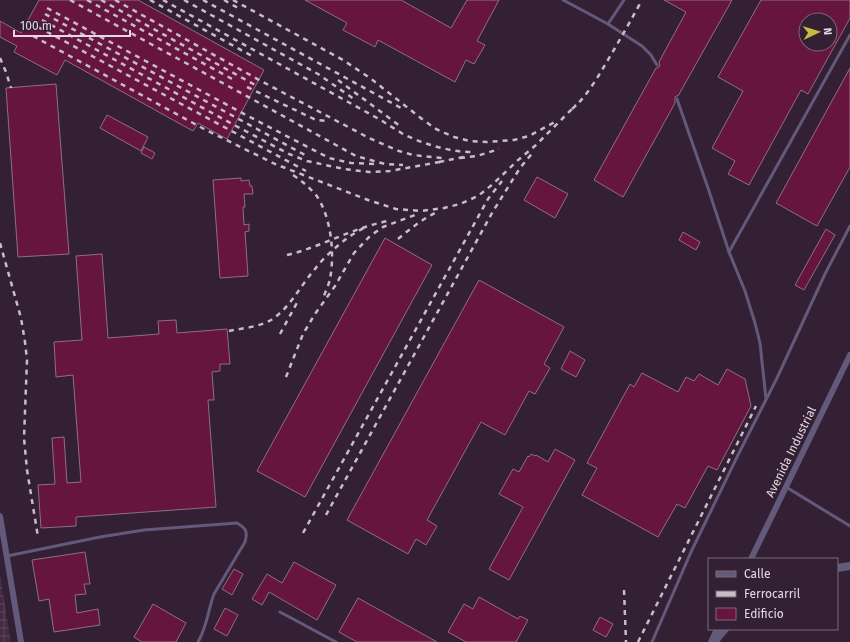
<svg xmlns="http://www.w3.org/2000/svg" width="850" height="642" font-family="'Fira Sans',sans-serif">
  <defs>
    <pattern id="industrial-grid" width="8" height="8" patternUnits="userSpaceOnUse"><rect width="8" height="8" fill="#432b43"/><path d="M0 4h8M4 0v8" fill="none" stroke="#5e495e"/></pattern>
  </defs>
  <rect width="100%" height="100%" fill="#332034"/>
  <!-- industrial -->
  <path fill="url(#industrial-grid)" d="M 0,574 L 6,613 L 11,642 L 0,642 Z"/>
  <!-- building -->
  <g fill="#65153e" stroke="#90707c" fill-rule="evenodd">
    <path d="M 39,0 L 138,0 L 264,70 L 227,139 L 198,123 L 193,131 L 65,60 L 57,75 L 14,52 L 17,46 L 0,37 L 0,21 L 21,33 Z"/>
    <path d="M 305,0 L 401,0 L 451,28 L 467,0 L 499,0 L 477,41 L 485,45 L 474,64 L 466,60 L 455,82 L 378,40 L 375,47 L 343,30 L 347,23 Z"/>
    <path d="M 664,0 L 732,0 L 678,96 L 676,96 L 675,97 L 675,103 L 623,197 L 594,180 L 656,68 L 658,68 L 660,66 L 659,62 L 686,12 Z"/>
    <path d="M 761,0 L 850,0 L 850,18 L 808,94 L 801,90 L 749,185 L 728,174 L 735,161 L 712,148 L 743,91 L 718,77 ZM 806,20 L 830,20 L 830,44 L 806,44 Z"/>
    <path d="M 850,68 L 850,167 L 817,226 L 776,203 Z"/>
    <path d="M 56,84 L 69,254 L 18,257 L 6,88 Z"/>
    <path d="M 107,115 L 148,137 L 141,151 L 100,128 Z"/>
    <path d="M 144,147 L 155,153 L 152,159 L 141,153 Z"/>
    <path d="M 537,177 L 568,194 L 555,218 L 524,200 Z"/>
    <path d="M 241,178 L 241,181 L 249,180 L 250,186 L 252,186 L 253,194 L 244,194 L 245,207 L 243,207 L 244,225 L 249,224 L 249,231 L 245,232 L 248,276 L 220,278 L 213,180 Z"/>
    <path d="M 826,229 L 835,235 L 804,290 L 795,285 Z"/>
    <path d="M 683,232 L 700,242 L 696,250 L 679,240 Z"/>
    <path d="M 385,238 L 432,265 L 305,497 L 257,471 Z"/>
    <path d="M 102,254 L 108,338 L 159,334 L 158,321 L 176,320 L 177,333 L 227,329 L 230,364 L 220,364 L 220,371 L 212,372 L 214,400 L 208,400 L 216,507 L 76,517 L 76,526 L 41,528 L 38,485 L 55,484 L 52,438 L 64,437 L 67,483 L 81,482 L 73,375 L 56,377 L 54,342 L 82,340 L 76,256 Z"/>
    <path d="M 479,280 L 564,327 L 544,364 L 550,368 L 535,394 L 529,391 L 505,435 L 481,422 L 427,520 L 437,526 L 426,545 L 416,539 L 408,554 L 347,520 Z"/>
    <path d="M 570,351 L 585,360 L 576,377 L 561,369 Z"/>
    <path d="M 727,369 L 745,379 L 751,406 L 717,470 L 708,466 L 685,508 L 677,504 L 658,537 L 582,495 L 597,468 L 587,463 L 630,384 L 634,387 L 642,373 L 678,392 L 686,377 L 694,381 L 699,374 L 718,385 Z"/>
    <path d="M 555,449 L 575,460 L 509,580 L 489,569 L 523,507 L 499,494 L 513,469 L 519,472 L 528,456 L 529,457 L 531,454 L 535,456 L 536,455 L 548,462 Z"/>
    <path d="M 85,552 L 90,584 L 84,584 L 86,594 L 75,595 L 77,613 L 98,609 L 100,625 L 54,632 L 49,599 L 39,601 L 32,560 Z"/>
    <path d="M 294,562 L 336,585 L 317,620 L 269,592 L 262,605 L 252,599 L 267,574 L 282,583 Z"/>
    <path d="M 234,569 L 243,574 L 232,595 L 222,589 Z"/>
    <path d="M 479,597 L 518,619 L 520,616 L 528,620 L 516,642 L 466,642 L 448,632 L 464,604 L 473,609 Z"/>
    <path d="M 358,598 L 437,642 L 357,642 L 339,632 Z"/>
    <path d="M 153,604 L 186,623 L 176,642 L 142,642 L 134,637 Z"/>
    <path d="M 225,608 L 238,615 L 227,636 L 214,629 Z"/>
    <path d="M 600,617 L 613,624 L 606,637 L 593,630 Z"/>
  </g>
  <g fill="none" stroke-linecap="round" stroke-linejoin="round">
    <!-- service -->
    <g stroke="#63597a" stroke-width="3">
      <path d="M 563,0 L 608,24"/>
      <path d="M 624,0 L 608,24 L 642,46 L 651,55 L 657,65"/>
      <path d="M 677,99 L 708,188 L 729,252 L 745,291 L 755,323 L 760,343 L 766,399"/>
      <path d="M 729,252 L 850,35"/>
      <path d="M 786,487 L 850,526"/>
      <path d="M 7,556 L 100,537 L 144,530 L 237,523 C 246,528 248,532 245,542 L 214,594 C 208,610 207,627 198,642"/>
      <path d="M 280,612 L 336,642"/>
      <path d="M 652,642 L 691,552 L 738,455 L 777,378 L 825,274 L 850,226"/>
    </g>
    <!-- minor -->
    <g stroke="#63597a" stroke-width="6">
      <path d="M 0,516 L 21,642"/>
      <path d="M 751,559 L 850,355"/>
      <path d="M 711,642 L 717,629"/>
    </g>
    <!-- tertiary -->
    <g stroke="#63597a" stroke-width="8">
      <path d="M 837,568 L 850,566"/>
      <path d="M 714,642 L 725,629"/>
    </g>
    <!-- rail -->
    <g stroke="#c9bcc9" stroke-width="2.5" stroke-dasharray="5 5" stroke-linecap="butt">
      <path d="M 70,0 L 252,99 L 356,156 L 385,164 L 403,165"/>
      <path d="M 87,0 L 234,80"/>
      <path d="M 101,0 L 257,86"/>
      <path d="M 115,0 L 261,81 L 369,138 L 399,151 L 413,155 L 442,158"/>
      <path d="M 150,0 L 252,56"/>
      <path d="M 163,0 L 379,119 C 387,124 395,129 403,134 C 423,144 453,153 475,152"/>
      <path d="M 184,0 L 318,74 L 354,99"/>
      <path d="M 203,0 L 401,108"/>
      <path d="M 224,0 L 238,8"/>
      <path d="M 233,0 L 343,60 L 370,78 L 422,119 L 436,129 L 454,137 L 470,141 L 487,142 L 514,140 L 529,136 L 555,122"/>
      <path d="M 47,8 L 246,115 L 329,158 L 351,163 L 375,164"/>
      <path d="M 45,14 L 305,155"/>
      <path d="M 42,20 L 236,126 L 289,154 L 307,161 L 344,169 L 369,172 L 390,171 L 445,161"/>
      <path d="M 38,27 L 306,171"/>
      <path d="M 33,36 L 204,129 L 275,164 L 368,200 L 396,209 L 421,211 L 444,208 L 460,204 L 478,196 L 493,184 L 517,161 L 536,145 L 576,105"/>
      <path d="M 0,58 L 6,72 L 11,88"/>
      <path d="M 338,80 L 400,126"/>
      <path d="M 247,87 L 316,120 L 329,121"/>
      <path d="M 572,109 C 586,97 596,80 605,65 C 618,43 630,22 642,0"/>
      <path d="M 460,158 L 477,156 L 499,149"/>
      <path d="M 439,162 L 464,157"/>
      <path d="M 293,175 C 302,181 309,187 316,195 C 331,216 335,253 330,279 C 329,284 326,290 324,296"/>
      <path d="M 398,239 C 411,228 424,218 439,211"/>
      <path d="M 0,243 L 21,318 L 25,342 L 27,360 L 24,438 L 27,470 L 38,537"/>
      <path d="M 287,255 C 321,247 352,228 388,221"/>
      <path d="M 229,331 C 243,328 259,327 271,320 C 291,307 300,286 315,269 C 323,258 336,247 346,239 C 353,234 360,230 367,226"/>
      <path d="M 280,334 L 299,299"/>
      <path d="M 286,377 L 303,334 L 315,314 L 335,286 L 354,253 L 370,236 L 383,227 L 415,215"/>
      <path d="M 326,515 L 492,213 L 520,168 L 534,151"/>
      <path d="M 303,533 L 488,199 L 502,181"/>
      <path d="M 624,590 L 626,642"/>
      <path d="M 638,642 L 756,406"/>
    </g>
  </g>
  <g text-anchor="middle" stroke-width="4" stroke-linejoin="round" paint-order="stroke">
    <!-- street labels -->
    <g font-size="12" fill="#e4d8e4" stroke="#332034">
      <text transform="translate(791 452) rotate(-64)" y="4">Avenida Industrial</text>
    </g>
  </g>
  <!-- legend -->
  <rect x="708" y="558" width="130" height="72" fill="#332034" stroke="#7a6a7a"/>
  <rect x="716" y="571" width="20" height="6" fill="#63597a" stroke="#7a6a7a"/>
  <text x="744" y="578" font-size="12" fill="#e4d8e4">Calle</text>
  <rect x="716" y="591" width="20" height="6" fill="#c9bcc9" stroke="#7a6a7a"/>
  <text x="744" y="598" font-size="12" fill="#e4d8e4">Ferrocarril</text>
  <rect x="716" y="608" width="20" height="12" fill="#65153e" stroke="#7a6a7a"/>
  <text x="744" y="618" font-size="12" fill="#e4d8e4">Edificio</text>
  <!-- north arrow -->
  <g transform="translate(818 32) rotate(86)"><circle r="19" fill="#332034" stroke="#7a6a7a"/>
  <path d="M0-3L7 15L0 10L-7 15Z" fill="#c2bd3f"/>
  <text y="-6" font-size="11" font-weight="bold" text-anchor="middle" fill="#e4d8e4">N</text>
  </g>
  <!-- scale -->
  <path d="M14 30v6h116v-6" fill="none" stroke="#e4d8e4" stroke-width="2"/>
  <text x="20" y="30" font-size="12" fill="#e4d8e4" stroke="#332034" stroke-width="3" paint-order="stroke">100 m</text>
</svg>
